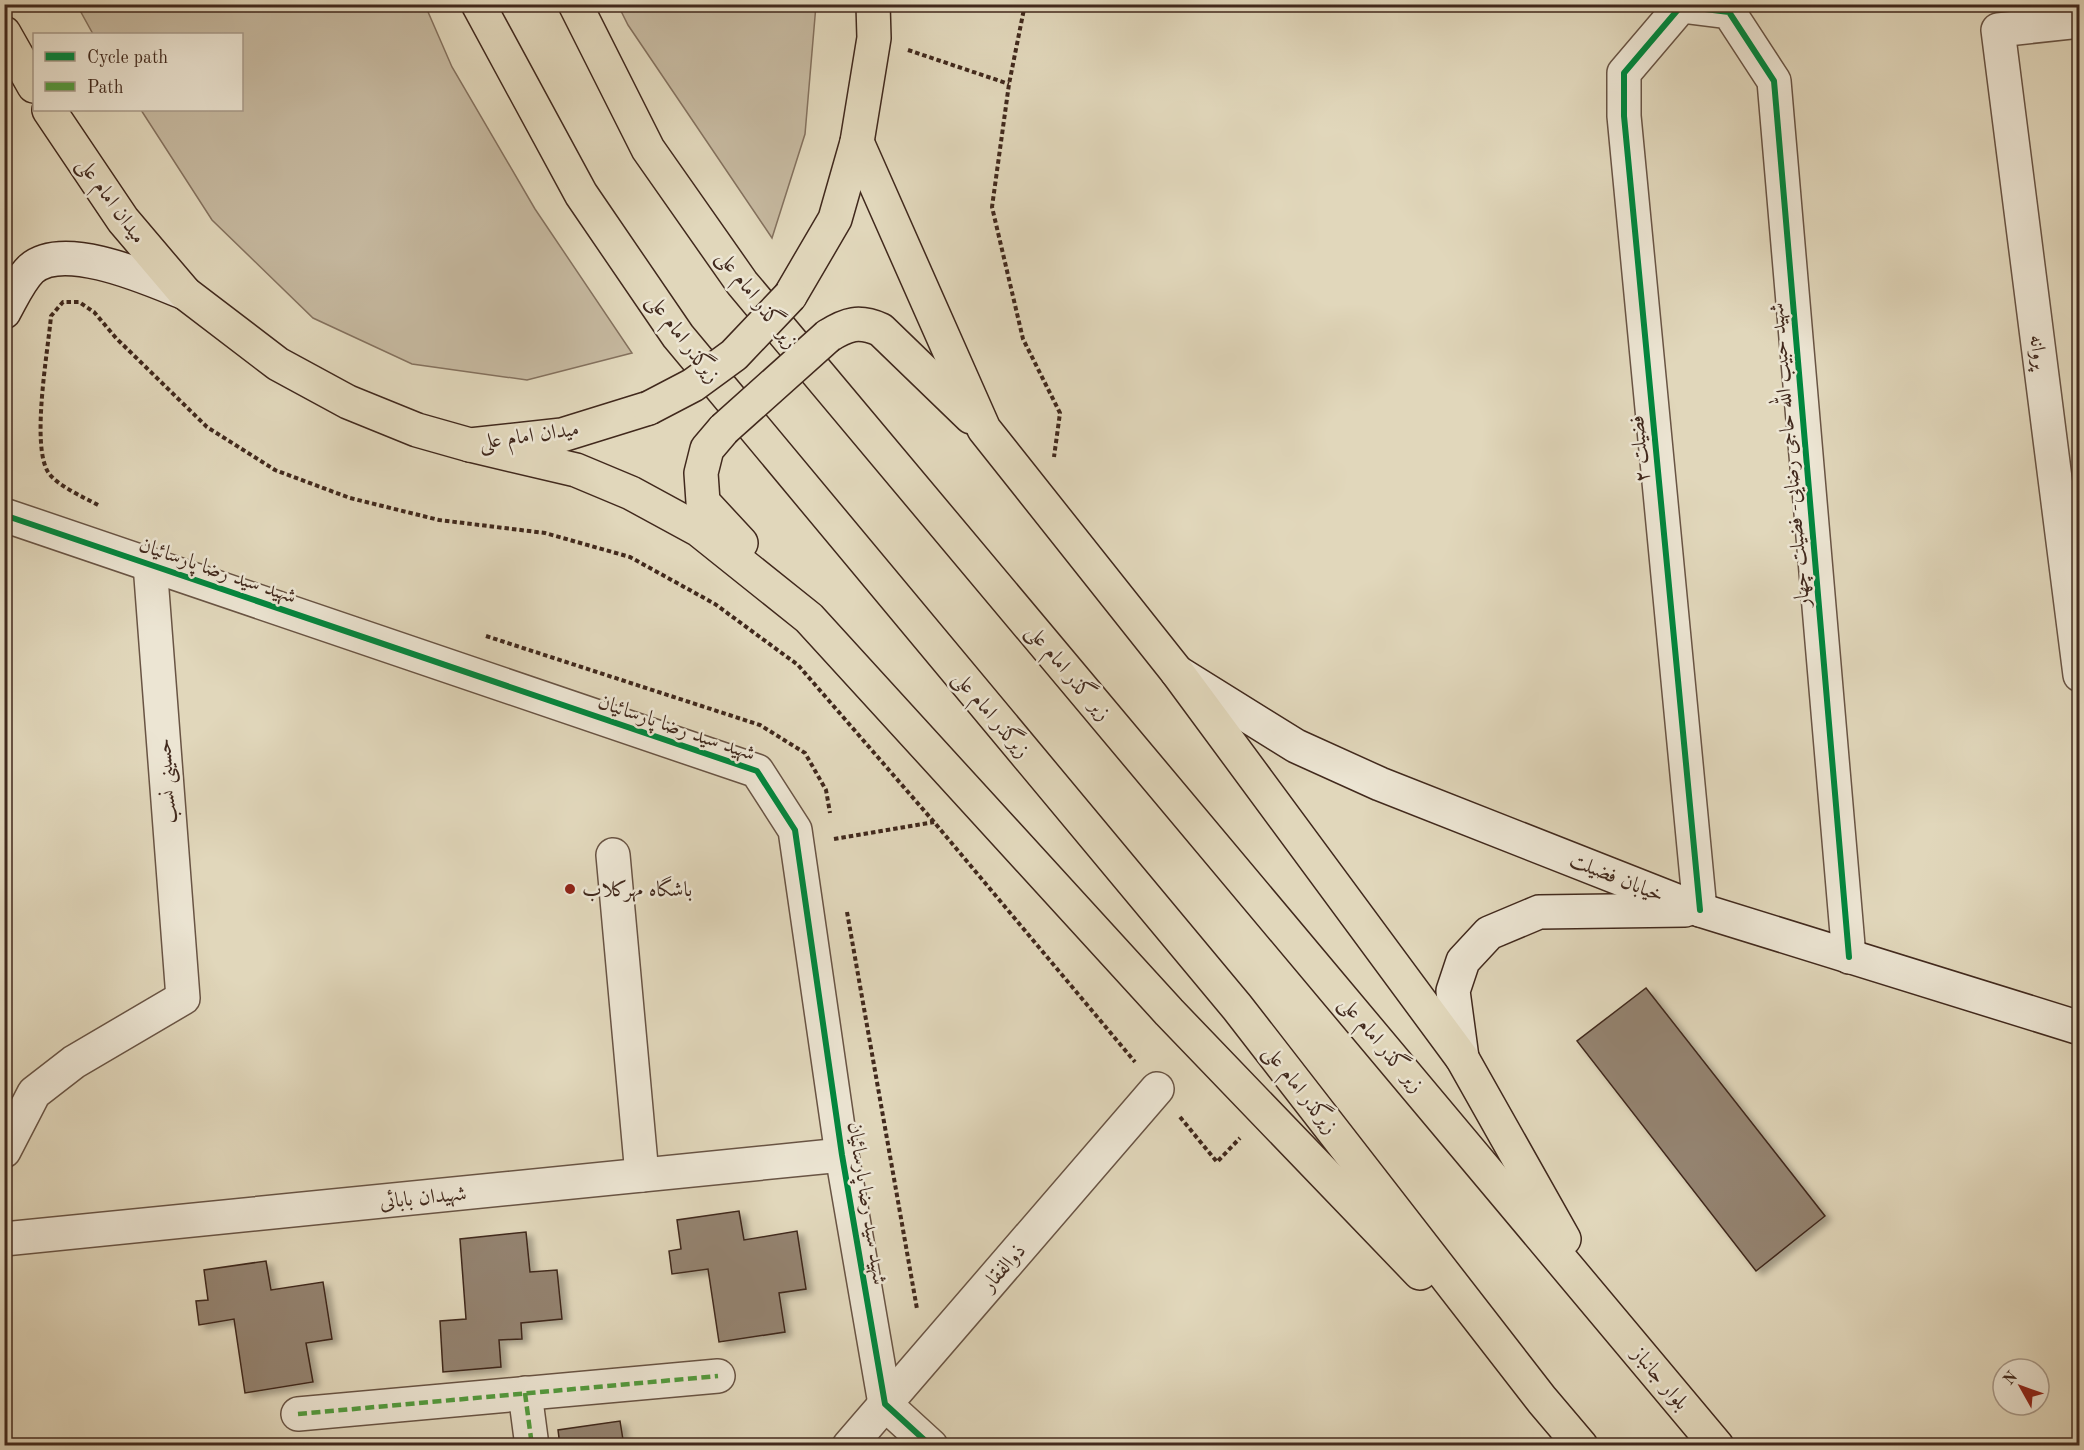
<svg xmlns="http://www.w3.org/2000/svg" width="2084" height="1450" font-family="'Old Standard TT',Amiri,serif">
  <defs>
    <filter id="shadow"><feDropShadow dx="6" dy="4" stdDeviation="3" flood-color="#0004"/></filter>
  </defs>
  <rect width="100%" height="100%" fill="#e1d7bb"/>
  <filter id="stains"><feTurbulence type="fractalNoise" baseFrequency=".00333" numOctaves="4"/><feColorMatrix values="0 0 0 0 .2 0 0 0 0 .09 0 0 0 0 .02 0 0 0 .5 -.17"/></filter>
  <radialGradient id="worn" r=".72"><stop offset=".6" stop-color="#630" stop-opacity="0"/><stop offset="1" stop-color="#630" stop-opacity=".3"/></radialGradient>
  <!-- green -->
  <g fill="#c6b9a0" stroke="#84715e" stroke-width="1.5">
    <path d="M 77,5 L 425,5 L 452,67 L 535,209 L 632,353 L 527,380 L 412,364 L 313,318 L 212,220 L 141,110 L 242,110 L 242,34 L 93,34 Z"/>
    <path d="M 618,5 L 816,5 L 805,134 L 772,238 L 628,25 Z"/>
  </g>
  <!-- building -->
  <g fill="#94836f" stroke="#41291d" stroke-width="1.5" filter="url(#shadow)">
    <path d="M 1646,988 L 1825,1216 L 1756,1271 L 1577,1041 Z"/>
    <path d="M 739,1211 L 744,1240 L 797,1231 L 806,1289 L 779,1293 L 785,1332 L 719,1342 L 708,1269 L 672,1274 L 669,1251 L 681,1249 L 677,1220 Z"/>
    <path d="M 526,1232 L 530,1272 L 557,1270 L 562,1319 L 521,1323 L 522,1339 L 499,1340 L 501,1367 L 443,1372 L 440,1321 L 466,1319 L 460,1239 Z"/>
    <path d="M 266,1261 L 271,1290 L 323,1282 L 332,1339 L 306,1343 L 313,1382 L 245,1393 L 234,1319 L 199,1325 L 196,1301 L 208,1300 L 204,1270 Z"/>
    <path d="M 620,1421 L 624,1446 L 560,1446 L 558,1430 Z"/>
  </g>
  <g fill="none" stroke-linecap="round" stroke-linejoin="round">
    <defs>
      <g id="street">
        <path d="M 2080,21 L 1998,30 L 2080,675"/>
        <path d="M 4,515 L 757,771 L 795,830 L 842,1155 L 885,1404 L 931,1446"/>
        <path d="M 613,855 L 642,1175"/>
        <path d="M 1700,910 L 1624,116 L 1624,73 L 1681,6 L 1729,12 L 1774,81 L 1849,957"/>
        <path d="M 4,1151 L 34,1093 L 74,1062 L 183,998 L 150,564"/>
        <path d="M 4,1239 L 842,1155"/>
        <path d="M 525,1393 L 532,1446"/>
        <path d="M 298,1414 L 718,1376"/>
        <path d="M 849,1446 L 1157,1089"/>
      </g>
      <g id="secondary">
        <path d="M 4,312 C 12,298 19,281 31,269 C 64,240 150,279 185,293"/>
        <path d="M 1177,672 L 1296,746 L 1380,784 L 1700,910 L 2080,1028"/>
        <path d="M 1462,1058 L 1453,991 L 1463,961 L 1489,933 L 1539,912 L 1685,910"/>
      </g>
      <g id="primary">
        <path d="M 478,4 L 581,194 L 678,336 L 1237,1007 L 1542,1400 L 1581,1446"/>
        <path d="M 575,4 L 648,149 L 742,283 L 1717,1446"/>
        <path d="M 4,33 L 34,86"/>
        <path d="M 49,110 L 123,220 L 185,293 L 278,364 L 348,402 L 417,430 L 470,445 L 562,435 L 649,408"/>
        <path d="M 857,142 L 984,429 L 1177,672 L 1462,1058 L 1564,1239"/>
        <path d="M 790,296 L 835,219 L 857,142 L 874,38 L 873,4"/>
        <path d="M 828,336 C 847,324 859,320 881,330 L 971,417"/>
        <path d="M 724,429 L 707,449 L 701,473 L 703,502 L 741,543"/>
        <path d="M 470,445 L 576,470 L 631,493 L 699,530 L 809,618 L 1169,1012 L 1420,1273"/>
      </g>
    </defs>
    <!-- street casing -->
    <use href="#street" stroke="#695444" stroke-width="36"/>
    <!-- secondary casing -->
    <use href="#secondary" stroke="#41291d" stroke-width="36"/>
    <!-- primary casing -->
    <use href="#primary" stroke="#41291d" stroke-width="36"/>
    <!-- path -->
    <g stroke="#41291d" stroke-width="4" stroke-dasharray="4.5 3" stroke-linecap="butt">
      <path d="M 1025,4 L 1009,84 L 992,207 L 1023,339 L 1060,413 L 1054,457"/>
      <path d="M 908,50 L 1009,84"/>
      <path d="M 98,505 C 85,498 56,485 48,472 C 31,444 48,351 51,316 L 63,302 L 79,302 L 94,312 L 116,338 L 207,427 L 275,470 L 350,498 L 439,520 L 545,533 L 630,557 L 715,604 L 798,665 L 934,822 L 1135,1062"/>
      <path d="M 486,636 L 760,725 L 805,753 L 826,790 L 830,813"/>
      <path d="M 834,839 L 934,822"/>
      <path d="M 847,912 L 917,1309"/>
      <path d="M 1180,1117 L 1217,1162 L 1240,1138"/>
    </g>
    <!-- street -->
    <use href="#street" stroke="#ece5d3" stroke-width="33"/>
    <!-- secondary -->
    <use href="#secondary" stroke="#ece5d3" stroke-width="33"/>
    <!-- primary -->
    <use href="#primary" stroke="#e1d7bb" stroke-width="33"/>
    <defs>
      <g id="primary-bridge">
        <path d="M 649,408 L 693,385 L 734,355 L 790,296"/>
        <path d="M 724,429 L 828,336"/>
      </g>
    </defs>
    <!-- primary-bridge casing -->
    <use href="#primary-bridge" stroke="#41291d" stroke-width="36" stroke-linecap="butt"/>
    <!-- primary-bridge -->
    <use href="#primary-bridge" stroke="#e1d7bb" stroke-width="33"/>
    <!-- quiet -->
    <g stroke="#539c3f" stroke-width="4.5" stroke-dasharray="9 4.5" stroke-linecap="butt">
      <path d="M 525,1393 L 532,1446"/>
      <path d="M 298,1414 L 718,1376"/>
    </g>
    <defs>
      <g id="cycleway">
        <path d="M 4,515 L 757,771 L 795,830 L 842,1155 L 885,1404 L 931,1446"/>
        <path d="M 1700,910 L 1624,116 L 1624,73 L 1681,6 L 1729,12 L 1774,81 L 1849,957"/>
      </g>
    </defs>
    <!-- cycleway casing -->
    <use href="#cycleway" stroke="#ece5d3" stroke-width="10"/>
    <!-- cycleway -->
    <use href="#cycleway" stroke="#00873e" stroke-width="6"/>
  </g>
  <!-- markers -->
  <circle fill="#8f2418" stroke="#ece5d3" stroke-width="2" cx="570" cy="889" r="6"/>
  <g text-anchor="middle" stroke-width="5" stroke-linejoin="round" paint-order="stroke">
    <!-- street labels -->
    <g font-size="21" fill="#41291d" stroke="#ece5d3">
      <text transform="translate(112 200) rotate(54)" y="7">میدان امام علی</text>
      <text transform="translate(758 299) rotate(52)" y="7">زیر گذر امام علی</text>
      <text transform="translate(684 338) rotate(53)" y="7">زیرگذر امام علی</text>
      <text transform="translate(2039 352) rotate(83)" y="7">پروانه</text>
      <text transform="translate(529 435) rotate(-8)" y="7">میدان امام علی</text>
      <text transform="translate(1639 449) rotate(-95)" y="7">فضیلت ۲</text>
      <text transform="translate(1789 455) rotate(-95)" y="7">شهید حبیب الله حاجی رضایی- فضیلت چهار</text>
      <text transform="translate(218 570) rotate(19)" y="7">شهید سید رضا پارسائیان</text>
      <text transform="translate(1069 672) rotate(50)" y="7">زیر گذر امام علی</text>
      <text transform="translate(992 714) rotate(50)" y="7">زیرگذر امام علی</text>
      <text transform="translate(677 727) rotate(19)" y="7">شهید سید رضا پارسائیان</text>
      <text transform="translate(166 781) rotate(-94)" y="7">حسینی نسب</text>
      <text transform="translate(1617 877) rotate(22)" y="7">خیابان فضیلت</text>
      <text transform="translate(1382 1044) rotate(50)" y="7">زیر گذر امام علی</text>
      <text transform="translate(1301 1089) rotate(52)" y="7">زیرگذر امام علی</text>
      <text transform="translate(423 1197) rotate(-6)" y="7">شهیدان بابائی</text>
      <text transform="translate(868 1203) rotate(81)" y="7">شهید سید رضا پارسائیان</text>
      <text transform="translate(1003 1267) rotate(-49)" y="7">ذوالفقار</text>
      <text transform="translate(1661 1378) rotate(50)" y="7">بلوار جانباز</text>
    </g>
    <!-- poi labels -->
    <g font-size="21" fill="#41291d" stroke="#ece5d3" text-anchor="start">
      <text x="582" y="896">باشگاه مهرکلاب</text>
    </g>
  </g>
  <!-- margin -->
  <rect width="2084" height="1450" fill="none" stroke="#e1d7bb" stroke-width="24"/>
  <rect x="6" y="6" width="2072" height="1438" fill="none" stroke="#41291d" stroke-width="3"/>
  <rect x="12" y="12" width="2060" height="1426" fill="none" stroke="#41291d" stroke-width="1.5"/>
  <!-- legend -->
  <rect x="33" y="33" width="210" height="78" fill="#ece5d3" stroke="#a89a8a" stroke-width="1.5"/>
  <rect x="45" y="52" width="30" height="9" fill="#00873e" stroke="#a89a8a" stroke-width="1.5"/>
  <text x="87" y="63" font-size="18" fill="#41291d">Cycle path</text>
  <rect x="45" y="82" width="30" height="9" fill="#539c3f" stroke="#a89a8a" stroke-width="1.5"/>
  <text x="87" y="93" font-size="18" fill="#41291d">Path</text>
  <!-- north arrow -->
  <g transform="translate(2021 1387) rotate(310)"><circle r="28" fill="#ece5d3" stroke="#a89a8a" stroke-width="1.5"/>
  <path d="M0-4.5L10 22L0 15L-10 22Z" fill="#8f2418"/>
  <text y="-9" font-size="16" font-weight="bold" text-anchor="middle" fill="#41291d">N</text>
  </g>
  <rect width="100%" height="100%" filter="url(#stains)"/>
  <rect width="100%" height="100%" fill="url(#worn)"/>
</svg>
